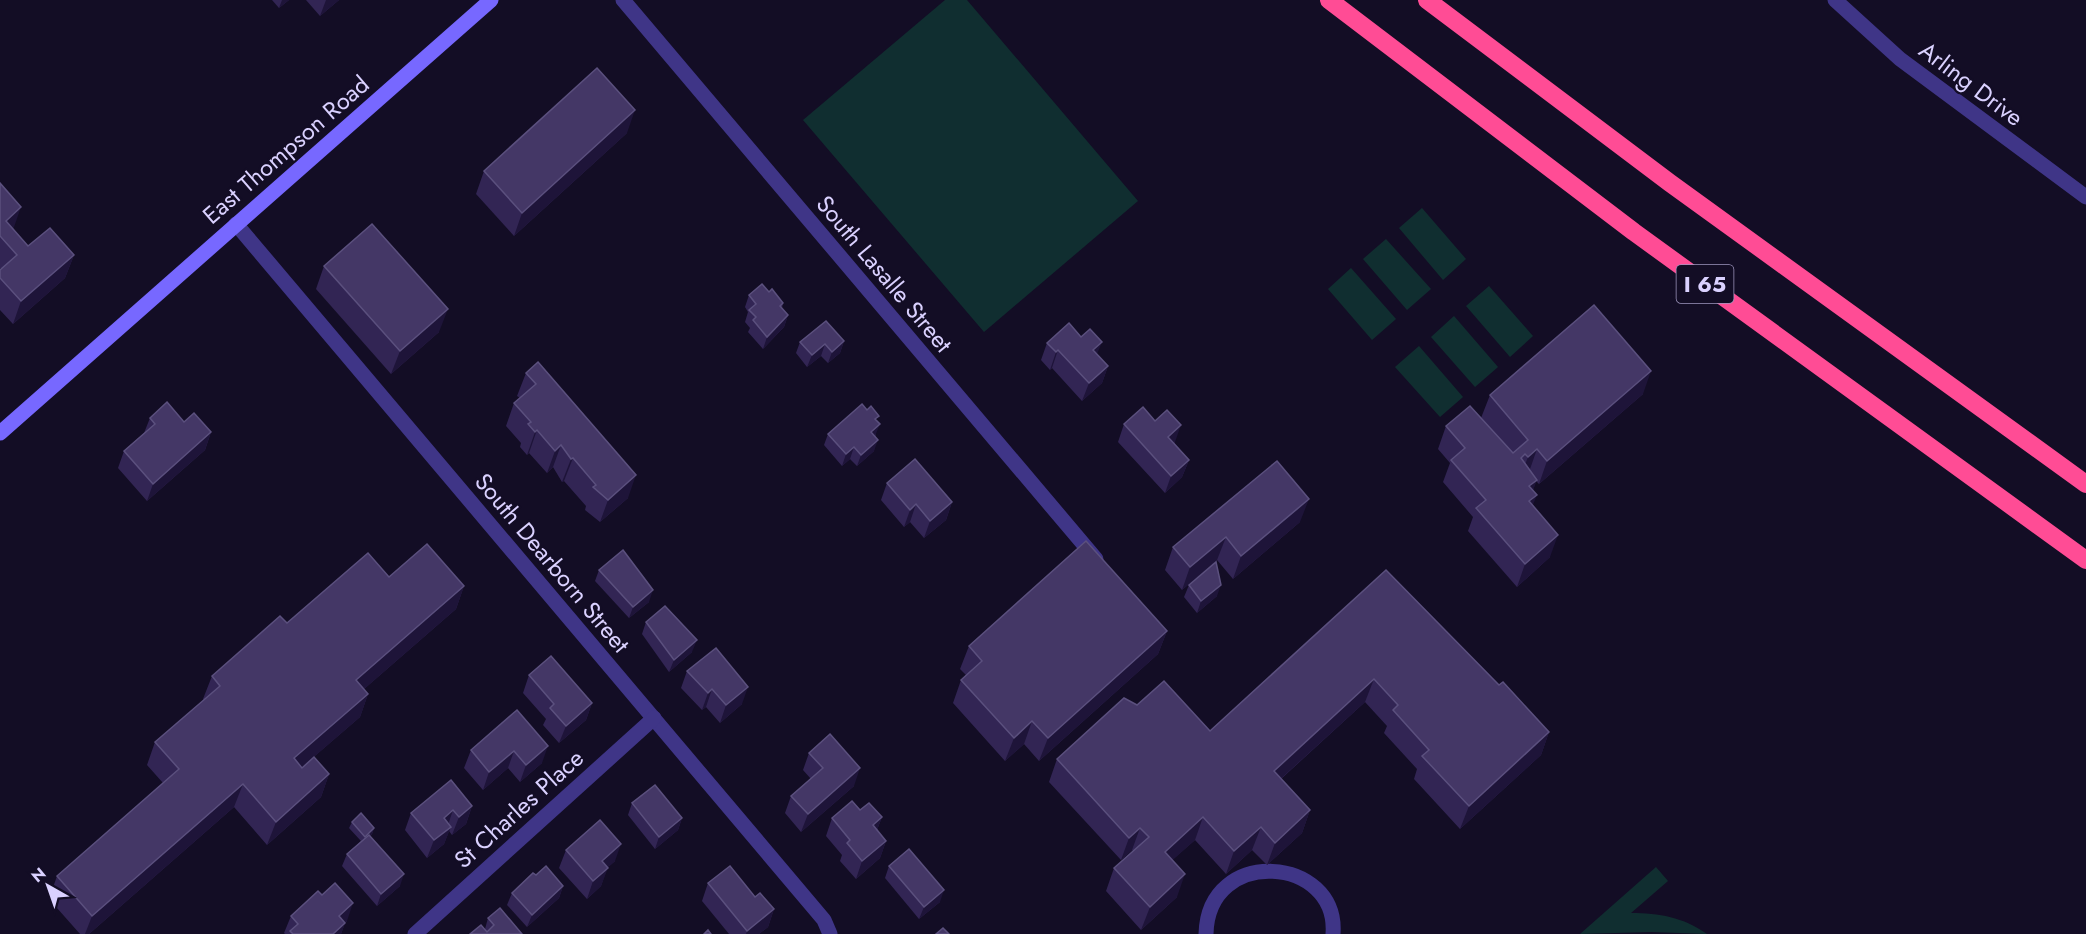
<svg xmlns="http://www.w3.org/2000/svg" width="2086" height="934" font-family="Jost,sans-serif">
  <rect width="100%" height="100%" fill="#130d25"/>
  <!-- green -->
  <g fill="#102e30">
    <path d="M 945,0 L 967,0 L 1138,201 L 984,332 L 803,120 Z"/>
    <path d="M 1422,208 L 1466,259 L 1443,280 L 1399,228 Z"/>
    <path d="M 1386,239 L 1431,289 L 1407,310 L 1363,259 Z"/>
    <path d="M 1351,268 L 1396,319 L 1372,340 L 1328,289 Z"/>
    <path d="M 1489,286 L 1533,336 L 1510,357 L 1466,306 Z"/>
    <path d="M 1454,316 L 1498,367 L 1475,387 L 1431,337 Z"/>
    <path d="M 1419,346 L 1463,397 L 1440,417 L 1395,367 Z"/>
    <path d="M 1656,867 L 1668,881 L 1631,913 C 1659,913 1683,917 1707,934 L 1651,932 L 1580,934 Z"/>
  </g>
  <g fill="none" stroke-linecap="round" stroke-linejoin="round">
    <!-- street -->
    <g stroke="#3f3587" stroke-width="15">
      <path d="M 623,0 L 1096,559"/>
      <path d="M 1835,0 L 1900,59 L 2086,197"/>
      <path d="M 236,224 L 824,920 L 830,934"/>
      <path d="M 415,934 L 654,718"/>
      <path d="M 1206,934 C 1208,845 1339,856 1333,934"/>
    </g>
    <!-- secondary -->
    <path stroke="#7768ff" stroke-width="15" d="M 0,433 L 491,0"/>
    <!-- highway -->
    <g stroke="#ff4c95" stroke-width="18">
      <path d="M 1329,0 L 1634,232 L 2086,560"/>
      <path d="M 1427,0 L 1670,183 L 2086,484"/>
    </g>
  </g>
  <!-- wall -->
  <g fill="#322554">
    <path d="M 272,0 L 289,0 L 279,8 Z"/>
    <path d="M 306,0 L 339,0 L 320,16 Z"/>
    <path d="M 627,133 L 514,236 L 476,194 L 484,171 Z"/>
    <path d="M 0,183 L 13,229 L 28,246 L 74,255 L 65,278 L 13,324 L 0,310 L 0,270 L 1,269 L 0,268 Z"/>
    <path d="M 324,266 L 439,332 L 391,374 L 316,289 Z"/>
    <path d="M 749,295 L 783,303 L 782,308 L 788,315 L 784,327 L 763,349 L 748,332 L 750,328 L 745,322 L 748,312 L 745,307 Z"/>
    <path d="M 844,341 L 840,353 L 828,363 L 821,356 L 807,367 L 796,353 L 800,342 Z"/>
    <path d="M 1047,343 L 1097,354 L 1108,366 L 1102,383 L 1082,401 L 1052,368 L 1050,370 L 1041,360 Z"/>
    <path d="M 538,362 L 628,498 L 600,522 L 585,510 L 586,506 L 564,481 L 562,482 L 553,467 L 547,473 L 529,453 L 527,455 L 520,447 L 521,443 L 506,426 L 514,403 L 520,398 L 517,396 L 526,373 Z"/>
    <path d="M 1643,394 L 1539,484 L 1536,481 L 1533,490 L 1533,505 L 1550,557 L 1517,587 L 1468,531 L 1473,517 L 1443,482 L 1450,463 L 1438,449 L 1446,426 L 1481,418 L 1490,395 Z"/>
    <path d="M 867,410 L 877,421 L 874,451 L 857,466 L 850,459 L 842,466 L 824,445 L 828,434 Z"/>
    <path d="M 150,418 L 184,422 L 211,432 L 205,450 L 147,501 L 118,468 L 124,451 L 144,433 Z"/>
    <path d="M 1124,424 L 1175,442 L 1174,443 L 1189,460 L 1182,477 L 1165,493 L 1118,442 Z"/>
    <path d="M 887,483 L 952,502 L 946,520 L 924,538 L 910,522 L 904,527 L 881,500 Z"/>
    <path d="M 1300,522 L 1233,579 L 1217,560 L 1182,590 L 1165,570 L 1173,547 Z"/>
    <path d="M 599,570 L 649,602 L 629,618 L 595,581 Z"/>
    <path d="M 1386,570 L 1499,685 L 1549,732 L 1541,755 L 1460,829 L 1414,779 L 1417,769 L 1384,733 L 1387,726 L 1365,702 L 1281,779 L 1310,810 L 1302,833 L 1267,865 L 1252,850 L 1226,874 L 1195,840 L 1172,860 L 1177,897 L 1141,930 L 1106,891 L 1114,868 L 1133,851 L 1132,850 L 1121,860 L 1049,782 L 1057,759 L 1137,705 L 1210,731 Z"/>
    <path d="M 389,577 L 464,586 L 456,609 L 364,689 L 368,694 L 360,717 L 302,767 L 329,774 L 321,797 L 267,845 L 234,807 L 89,934 L 80,934 L 49,899 L 57,876 L 163,783 L 147,765 L 155,742 L 204,700 L 203,699 L 212,676 L 287,623 Z"/>
    <path d="M 1189,585 L 1217,596 L 1197,613 L 1184,597 Z"/>
    <path d="M 646,622 L 692,652 L 669,672 L 642,634 Z"/>
    <path d="M 1167,631 L 1158,654 L 1039,761 L 1024,744 L 1005,761 L 953,703 L 961,680 L 966,675 L 960,669 L 969,646 Z"/>
    <path d="M 687,671 L 742,704 L 720,723 L 706,707 L 702,710 L 681,688 Z"/>
    <path d="M 529,675 L 592,703 L 586,720 L 559,743 L 543,725 L 546,719 L 523,693 Z"/>
    <path d="M 517,710 L 542,763 L 520,782 L 508,768 L 483,790 L 464,768 L 471,750 Z"/>
    <path d="M 809,753 L 854,786 L 801,832 L 785,813 L 791,796 L 811,779 L 803,770 Z"/>
    <path d="M 632,803 L 682,818 L 678,830 L 655,849 L 628,815 Z"/>
    <path d="M 472,806 L 466,824 L 452,835 L 449,831 L 444,844 L 427,858 L 405,830 L 411,813 Z"/>
    <path d="M 860,810 L 882,817 L 877,830 L 886,841 L 880,858 L 856,879 L 840,861 L 842,855 L 826,836 L 832,818 Z"/>
    <path d="M 352,822 L 374,828 L 372,834 L 370,836 L 400,886 L 377,906 L 342,866 L 347,854 L 361,841 L 349,828 Z"/>
    <path d="M 566,850 L 615,861 L 607,868 L 601,886 L 587,899 L 559,868 Z"/>
    <path d="M 889,866 L 940,902 L 919,919 L 885,878 Z"/>
    <path d="M 536,875 L 563,886 L 559,898 L 527,927 L 507,905 L 512,893 Z"/>
    <path d="M 708,883 L 755,897 L 774,909 L 768,927 L 759,934 L 729,934 L 702,901 Z"/>
    <path d="M 291,916 L 347,921 L 345,923 L 341,934 L 285,934 L 284,933 Z"/>
    <path d="M 488,918 L 523,934 L 470,934 L 485,929 Z"/>
  </g>
  <!-- shaded-wall -->
  <g fill="#1e1439">
    <path d="M 282,0 L 289,0 L 279,8 Z"/>
    <path d="M 326,0 L 339,0 L 320,16 Z"/>
    <path d="M 635,110 L 627,133 L 514,236 L 522,213 Z"/>
    <path d="M 21,207 L 13,230 L 6,221 Z"/>
    <path d="M 74,255 L 65,278 L 13,324 L 21,301 Z"/>
    <path d="M 448,309 L 439,332 L 391,374 L 400,351 Z"/>
    <path d="M 788,315 L 784,327 L 763,349 L 767,337 Z"/>
    <path d="M 844,341 L 840,353 L 828,363 L 832,352 Z"/>
    <path d="M 1102,342 L 1095,359 L 1093,350 Z"/>
    <path d="M 825,344 L 821,356 L 807,367 L 812,355 Z"/>
    <path d="M 1058,350 L 1052,368 L 1050,370 L 1056,352 Z"/>
    <path d="M 1108,366 L 1102,383 L 1082,401 L 1089,383 Z"/>
    <path d="M 1651,371 L 1643,394 L 1539,484 L 1547,461 Z"/>
    <path d="M 880,424 L 875,436 L 871,432 Z"/>
    <path d="M 1181,425 L 1175,442 L 1162,455 L 1168,437 Z"/>
    <path d="M 537,430 L 529,453 L 527,455 L 535,432 Z"/>
    <path d="M 211,432 L 205,450 L 147,501 L 153,484 Z"/>
    <path d="M 878,440 L 874,451 L 857,466 L 861,455 Z"/>
    <path d="M 561,445 L 553,467 L 547,473 L 555,451 Z"/>
    <path d="M 854,447 L 850,459 L 842,466 L 846,454 Z"/>
    <path d="M 1537,449 L 1529,472 L 1519,480 L 1528,457 Z"/>
    <path d="M 573,458 L 564,481 L 562,482 L 571,459 Z"/>
    <path d="M 1189,460 L 1182,477 L 1165,493 L 1171,476 Z"/>
    <path d="M 636,475 L 628,498 L 600,522 L 608,500 Z"/>
    <path d="M 1537,480 L 1528,503 L 1529,486 Z"/>
    <path d="M 1537,495 L 1528,517 L 1529,501 Z"/>
    <path d="M 1309,499 L 1300,522 L 1233,579 L 1241,556 Z"/>
    <path d="M 952,502 L 946,520 L 924,538 L 930,521 Z"/>
    <path d="M 916,504 L 910,522 L 904,527 L 910,510 Z"/>
    <path d="M 1558,535 L 1550,557 L 1517,587 L 1525,564 Z"/>
    <path d="M 1226,537 L 1217,560 L 1182,590 L 1190,567 Z"/>
    <path d="M 1221,585 L 1217,596 L 1197,613 L 1201,601 Z"/>
    <path d="M 464,586 L 456,609 L 348,703 L 356,680 Z"/>
    <path d="M 653,590 L 649,602 L 629,618 L 633,607 Z"/>
    <path d="M 1167,631 L 1158,654 L 1039,761 L 1048,738 Z"/>
    <path d="M 697,640 L 692,652 L 669,672 L 674,660 Z"/>
    <path d="M 1374,679 L 1365,702 L 1265,793 L 1274,771 Z"/>
    <path d="M 748,687 L 742,704 L 720,723 L 726,705 Z"/>
    <path d="M 712,689 L 706,707 L 702,710 L 708,693 Z"/>
    <path d="M 368,694 L 360,717 L 286,781 L 294,758 Z"/>
    <path d="M 592,703 L 586,720 L 559,743 L 566,726 Z"/>
    <path d="M 1032,721 L 1024,744 L 1005,761 L 1014,738 Z"/>
    <path d="M 1549,732 L 1541,755 L 1460,829 L 1469,806 Z"/>
    <path d="M 548,746 L 542,763 L 520,782 L 526,765 Z"/>
    <path d="M 514,751 L 508,768 L 483,790 L 489,772 Z"/>
    <path d="M 860,768 L 854,786 L 801,832 L 808,814 Z"/>
    <path d="M 329,774 L 321,797 L 267,845 L 276,822 Z"/>
    <path d="M 243,784 L 234,807 L 89,934 L 85,934 L 92,916 Z"/>
    <path d="M 472,806 L 466,824 L 452,835 L 459,817 Z"/>
    <path d="M 453,810 L 447,828 L 444,818 Z"/>
    <path d="M 1310,810 L 1302,833 L 1267,865 L 1275,843 Z"/>
    <path d="M 882,817 L 875,835 L 873,825 Z"/>
    <path d="M 1203,817 L 1195,840 L 1156,875 L 1165,852 Z"/>
    <path d="M 682,818 L 678,830 L 655,849 L 659,837 Z"/>
    <path d="M 451,827 L 444,844 L 427,858 L 434,840 Z"/>
    <path d="M 1261,827 L 1252,850 L 1226,874 L 1234,851 Z"/>
    <path d="M 374,828 L 372,834 L 363,843 L 365,837 Z"/>
    <path d="M 1140,828 L 1132,850 L 1121,860 L 1129,838 Z"/>
    <path d="M 886,841 L 880,858 L 856,879 L 862,861 Z"/>
    <path d="M 621,844 L 615,861 L 595,879 L 602,861 Z"/>
    <path d="M 608,868 L 601,886 L 587,899 L 593,881 Z"/>
    <path d="M 404,874 L 400,886 L 377,906 L 381,894 Z"/>
    <path d="M 1185,874 L 1177,897 L 1141,930 L 1150,907 Z"/>
    <path d="M 563,886 L 559,898 L 527,927 L 532,915 Z"/>
    <path d="M 944,890 L 940,902 L 919,919 L 924,907 Z"/>
    <path d="M 353,903 L 347,921 L 332,933 L 339,916 Z"/>
    <path d="M 774,909 L 768,927 L 759,934 L 746,934 L 747,931 Z"/>
    <path d="M 345,923 L 341,934 L 333,934 Z"/>
  </g>
  <!-- building -->
  <g fill="#443766" stroke="#5b507e" stroke-width="1.5">
    <path d="M 597,68 L 635,110 L 522,213 L 484,171 Z"/>
    <path d="M 0,183 L 21,207 L 6,221 L 28,246 L 50,228 L 74,255 L 21,301 L 0,278 L 0,270 L 17,255 L 0,236 Z"/>
    <path d="M 372,224 L 448,309 L 400,351 L 324,266 Z"/>
    <path d="M 762,284 L 769,292 L 772,289 L 783,303 L 780,306 L 788,315 L 767,337 L 753,320 L 756,317 L 749,310 L 756,304 L 749,295 Z"/>
    <path d="M 1594,305 L 1651,371 L 1547,461 L 1537,449 L 1528,457 L 1525,454 L 1521,458 L 1537,480 L 1529,486 L 1537,495 L 1529,501 L 1558,535 L 1525,564 L 1476,508 L 1486,500 L 1451,460 L 1465,448 L 1446,426 L 1470,406 L 1513,453 L 1528,440 L 1490,395 Z"/>
    <path d="M 826,321 L 844,341 L 832,352 L 825,344 L 812,355 L 800,342 Z"/>
    <path d="M 1069,323 L 1081,337 L 1090,329 L 1102,342 L 1093,350 L 1108,366 L 1089,383 L 1058,350 L 1056,352 L 1047,343 Z"/>
    <path d="M 538,362 L 636,475 L 608,500 L 593,487 L 596,485 L 573,458 L 571,459 L 561,445 L 555,451 L 537,430 L 535,432 L 528,424 L 531,422 L 514,403 L 536,384 L 526,373 Z"/>
    <path d="M 167,402 L 184,422 L 194,413 L 211,432 L 153,484 L 124,451 L 155,424 L 150,418 Z"/>
    <path d="M 862,404 L 867,410 L 871,406 L 879,416 L 875,419 L 880,424 L 871,432 L 878,440 L 861,455 L 854,447 L 846,454 L 828,434 Z"/>
    <path d="M 1143,407 L 1155,421 L 1167,410 L 1181,425 L 1168,437 L 1189,460 L 1171,476 L 1124,424 Z"/>
    <path d="M 915,459 L 952,502 L 930,521 L 916,504 L 910,510 L 887,483 Z"/>
    <path d="M 1277,461 L 1309,499 L 1241,556 L 1226,537 L 1190,567 L 1173,547 Z"/>
    <path d="M 1086,541 L 1167,631 L 1048,738 L 1032,721 L 1014,738 L 961,680 L 982,661 L 969,646 Z"/>
    <path d="M 427,544 L 464,586 L 356,680 L 368,694 L 294,758 L 302,768 L 314,757 L 329,774 L 276,822 L 243,784 L 92,916 L 57,876 L 179,769 L 155,742 L 220,686 L 212,676 L 280,616 L 287,623 L 368,553 L 389,577 Z"/>
    <path d="M 623,550 L 653,590 L 633,607 L 599,570 Z"/>
    <path d="M 1216,562 L 1221,585 L 1201,601 L 1189,585 Z"/>
    <path d="M 1386,570 L 1499,685 L 1503,682 L 1549,732 L 1469,806 L 1422,756 L 1429,750 L 1393,710 L 1398,705 L 1374,679 L 1274,771 L 1310,810 L 1275,843 L 1261,827 L 1234,851 L 1203,817 L 1165,852 L 1185,874 L 1150,907 L 1114,868 L 1149,837 L 1140,828 L 1129,838 L 1057,759 L 1124,698 L 1137,705 L 1164,681 L 1210,731 Z"/>
    <path d="M 665,606 L 697,640 L 674,660 L 646,622 Z"/>
    <path d="M 716,648 L 748,687 L 726,705 L 712,689 L 708,693 L 687,671 Z"/>
    <path d="M 551,656 L 592,703 L 566,726 L 550,708 L 554,704 L 529,675 Z"/>
    <path d="M 517,710 L 548,746 L 526,765 L 514,751 L 489,772 L 471,750 Z"/>
    <path d="M 830,734 L 860,768 L 808,814 L 791,796 L 823,768 L 809,753 Z"/>
    <path d="M 451,780 L 472,806 L 459,817 L 453,810 L 444,818 L 451,827 L 434,840 L 411,813 Z"/>
    <path d="M 655,785 L 682,818 L 659,837 L 632,803 Z"/>
    <path d="M 852,801 L 860,810 L 869,803 L 882,817 L 873,825 L 886,841 L 862,861 L 847,843 L 850,840 L 832,818 Z"/>
    <path d="M 361,813 L 374,828 L 365,837 L 352,822 Z"/>
    <path d="M 600,820 L 621,844 L 602,861 L 608,868 L 593,881 L 566,850 Z"/>
    <path d="M 369,835 L 404,874 L 381,894 L 347,854 Z"/>
    <path d="M 909,849 L 944,890 L 924,907 L 889,866 Z"/>
    <path d="M 546,866 L 563,886 L 532,915 L 512,893 L 533,873 L 536,875 Z"/>
    <path d="M 730,866 L 755,897 L 760,893 L 774,909 L 747,931 L 708,883 Z"/>
    <path d="M 335,883 L 353,903 L 339,916 L 345,923 L 333,934 L 293,934 L 290,931 L 298,924 L 291,916 L 318,891 L 322,895 Z"/>
    <path d="M 500,908 L 522,934 L 470,934 L 481,925 L 487,932 L 494,925 L 488,918 Z"/>
    <path d="M 943,928 L 949,934 L 936,934 Z"/>
    <path d="M 708,930 L 711,934 L 704,934 Z"/>
  </g>
  <g text-anchor="middle" stroke-width="4.5" stroke-linejoin="round" paint-order="stroke">
    <!-- shield labels -->
    <rect fill="#130d25" stroke="#9e96be" stroke-width="1.5" x="1676.5" y="265" width="57" height="38" rx="4.5"/>
    <g font-size="22" font-weight="bold" fill="#dad1ff">
      <text x="1705" y="292">I 65</text>
    </g>
    <!-- street labels -->
    <g font-size="24" fill="#dad1ff" stroke="#130d25">
      <text transform="translate(1971 84) rotate(37)" y="8">Arling Drive</text>
      <text transform="translate(286 150) rotate(-41)" y="8">East Thompson Road</text>
      <text transform="translate(884 274) rotate(50)" y="8">South Lasalle Street</text>
      <text transform="translate(552 563) rotate(50)" y="8">South Dearborn Street</text>
      <text transform="translate(519 809) rotate(-42)" y="8">St Charles Place</text>
    </g>
  </g>
  <!-- north arrow -->
  <g transform="translate(48 886) rotate(320)" stroke="#130d25" stroke-width="4.5" paint-order="stroke">
  <path d="M0-4.5L10 22L0 15L-10 22Z" fill="#dad1ff"/>
  <text y="-9" font-size="16" font-weight="bold" text-anchor="middle" fill="#dad1ff">N</text>
  </g>
</svg>
